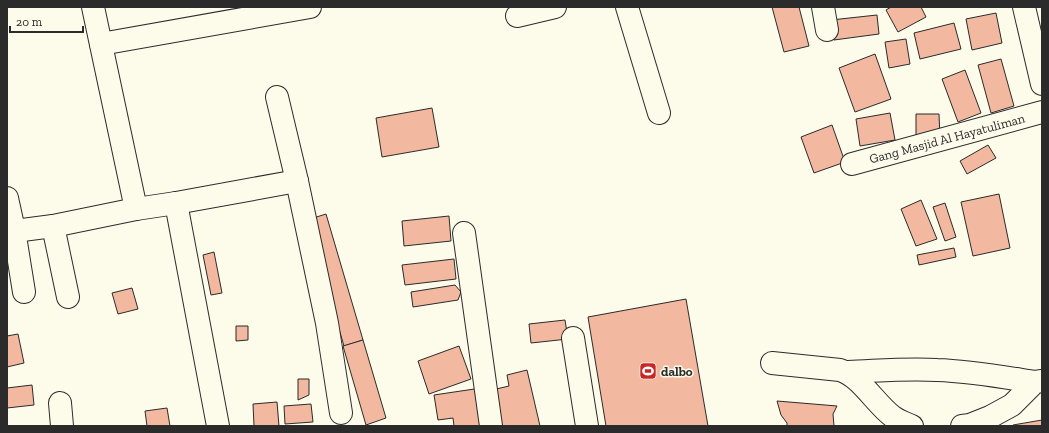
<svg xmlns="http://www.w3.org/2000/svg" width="1049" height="433" font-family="'Zilla Slab',serif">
  <rect width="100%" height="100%" fill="#fdfbea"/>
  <!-- building -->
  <g fill="#f2b8a0" stroke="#2b2b2b">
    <path d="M 772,7 L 799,7 L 809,46 L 784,52 Z"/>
    <path d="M 891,7 L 921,7 L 926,17 L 898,32 L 886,10 Z"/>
    <path d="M 996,13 L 1002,43 L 972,50 L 966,19 Z"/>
    <path d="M 877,15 L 879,34 L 834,40 L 831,20 Z"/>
    <path d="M 954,23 L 961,49 L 920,59 L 914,33 Z"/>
    <path d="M 906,39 L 910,64 L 889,68 L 885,42 Z"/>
    <path d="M 875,54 L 891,99 L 855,112 L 839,68 Z"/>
    <path d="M 1001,59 L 1014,106 L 991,113 L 978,65 Z"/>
    <path d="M 965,70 L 981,113 L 958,122 L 942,79 Z"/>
    <path d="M 432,108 L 439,147 L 382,157 L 376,118 Z"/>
    <path d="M 890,113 L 895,140 L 860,146 L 856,119 Z"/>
    <path d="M 916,114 L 939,114 L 940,137 L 916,137 Z"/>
    <path d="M 832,125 L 845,162 L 814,173 L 801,137 Z"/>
    <path d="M 988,145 L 996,158 L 967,174 L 960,161 Z"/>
    <path d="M 999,194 L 1010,248 L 973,256 L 961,202 Z"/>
    <path d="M 921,200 L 937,239 L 916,246 L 901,209 Z"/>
    <path d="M 945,203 L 956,237 L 945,241 L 933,207 Z"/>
    <path d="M 326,214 L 363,340 L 344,346 L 307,220 Z"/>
    <path d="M 449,216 L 451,241 L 404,246 L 402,221 Z"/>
    <path d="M 954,248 L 956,257 L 919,265 L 917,255 Z"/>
    <path d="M 214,252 L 222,293 L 211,295 L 203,255 Z"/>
    <path d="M 454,259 L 456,279 L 405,285 L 402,265 Z"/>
    <path d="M 455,285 L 461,292 L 458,300 L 413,307 L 411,292 Z"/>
    <path d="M 132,288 L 138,309 L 118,314 L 112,293 Z"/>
    <path d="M 686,299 L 708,426 L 606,426 L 588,317 Z"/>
    <path d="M 565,320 L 568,339 L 531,343 L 529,324 Z"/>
    <path d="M 236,326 L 248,326 L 248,340 L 236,341 Z"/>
    <path d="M 18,334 L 24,363 L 7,367 L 7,336 Z"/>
    <path d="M 363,340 L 386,418 L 366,425 L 343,346 Z"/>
    <path d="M 459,346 L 471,379 L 429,394 L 418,361 Z"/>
    <path d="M 527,370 L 540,426 L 500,426 L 492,390 L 509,386 L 507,375 Z"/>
    <path d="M 298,379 L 309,379 L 309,395 L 298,400 Z"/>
    <path d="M 32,385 L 34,405 L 7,408 L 7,388 Z"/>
    <path d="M 481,388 L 487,426 L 454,426 L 453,418 L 438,420 L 434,395 Z"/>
    <path d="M 777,401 L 837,406 L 833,414 L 834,426 L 787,426 L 787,423 L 781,415 Z"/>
    <path d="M 277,402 L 279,426 L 254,426 L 253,404 Z"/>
    <path d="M 311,404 L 313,422 L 285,424 L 284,406 Z"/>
    <path d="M 167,408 L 170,426 L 147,426 L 145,411 Z"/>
    <path d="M 1042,420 L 1042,426 L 1013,426 L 1013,425 Z"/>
  </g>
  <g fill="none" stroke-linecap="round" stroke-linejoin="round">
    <defs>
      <g id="minor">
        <path d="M 93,7 L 136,209"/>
        <path d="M 627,7 L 659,113"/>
        <path d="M 823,7 L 827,30"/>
        <path d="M 1024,7 L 1042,84"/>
        <path d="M 517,16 L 555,7"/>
        <path d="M 101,44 L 310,7"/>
        <path d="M 277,97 L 297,181 L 327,323 L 341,413"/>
        <path d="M 852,164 L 1042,112"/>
        <path d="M 7,198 L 14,230 L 24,292"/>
        <path d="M 176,203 L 218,426"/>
        <path d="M 53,226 L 68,297"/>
        <path d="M 7,232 L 53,226 L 136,209 L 176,203 L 297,181"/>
        <path d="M 464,233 L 491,426"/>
        <path d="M 573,338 L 587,426"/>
        <path d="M 772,363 L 840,370 C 860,376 875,403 892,416 C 898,421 905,423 912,426"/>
        <path d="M 848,372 C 877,371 907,368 937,370 C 970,371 1003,377 1035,382"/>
        <path d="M 60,403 L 62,426"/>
        <path d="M 962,426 L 970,425 L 990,417 L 1012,405 L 1035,382 L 1042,381"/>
      </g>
    </defs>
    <!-- minor casing -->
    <use href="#minor" stroke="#2b2b2b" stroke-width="24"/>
    <!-- minor -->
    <use href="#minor" stroke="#fdfbea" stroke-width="22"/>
  </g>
  <!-- icons -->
  <defs>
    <symbol id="stadium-square" viewBox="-11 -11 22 22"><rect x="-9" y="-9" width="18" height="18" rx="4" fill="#c62828" stroke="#fdfbea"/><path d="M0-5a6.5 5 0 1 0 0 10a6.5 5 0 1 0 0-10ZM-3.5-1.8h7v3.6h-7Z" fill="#fff"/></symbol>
  </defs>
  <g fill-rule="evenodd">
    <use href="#stadium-square" x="638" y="361" width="20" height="20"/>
  </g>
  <g text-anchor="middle" stroke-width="3" stroke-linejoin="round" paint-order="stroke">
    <!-- street labels -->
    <g font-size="13" fill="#2b2b2b" stroke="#fdfbea">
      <text transform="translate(947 138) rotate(-15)" y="5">Gang Masjid Al Hayatuliman</text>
    </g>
    <!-- poi labels -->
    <g font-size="13" font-weight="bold" fill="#2b2b2b" stroke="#fdfbea" text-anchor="start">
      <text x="661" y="376">dalbo</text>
    </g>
  </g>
  <!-- border -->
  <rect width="1049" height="433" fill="none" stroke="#2b2b2b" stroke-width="16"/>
  <!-- scale -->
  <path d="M10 26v6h73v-6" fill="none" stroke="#2b2b2b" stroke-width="2"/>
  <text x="16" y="26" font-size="12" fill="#2b2b2b" stroke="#fdfbea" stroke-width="3" paint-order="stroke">20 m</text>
</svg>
